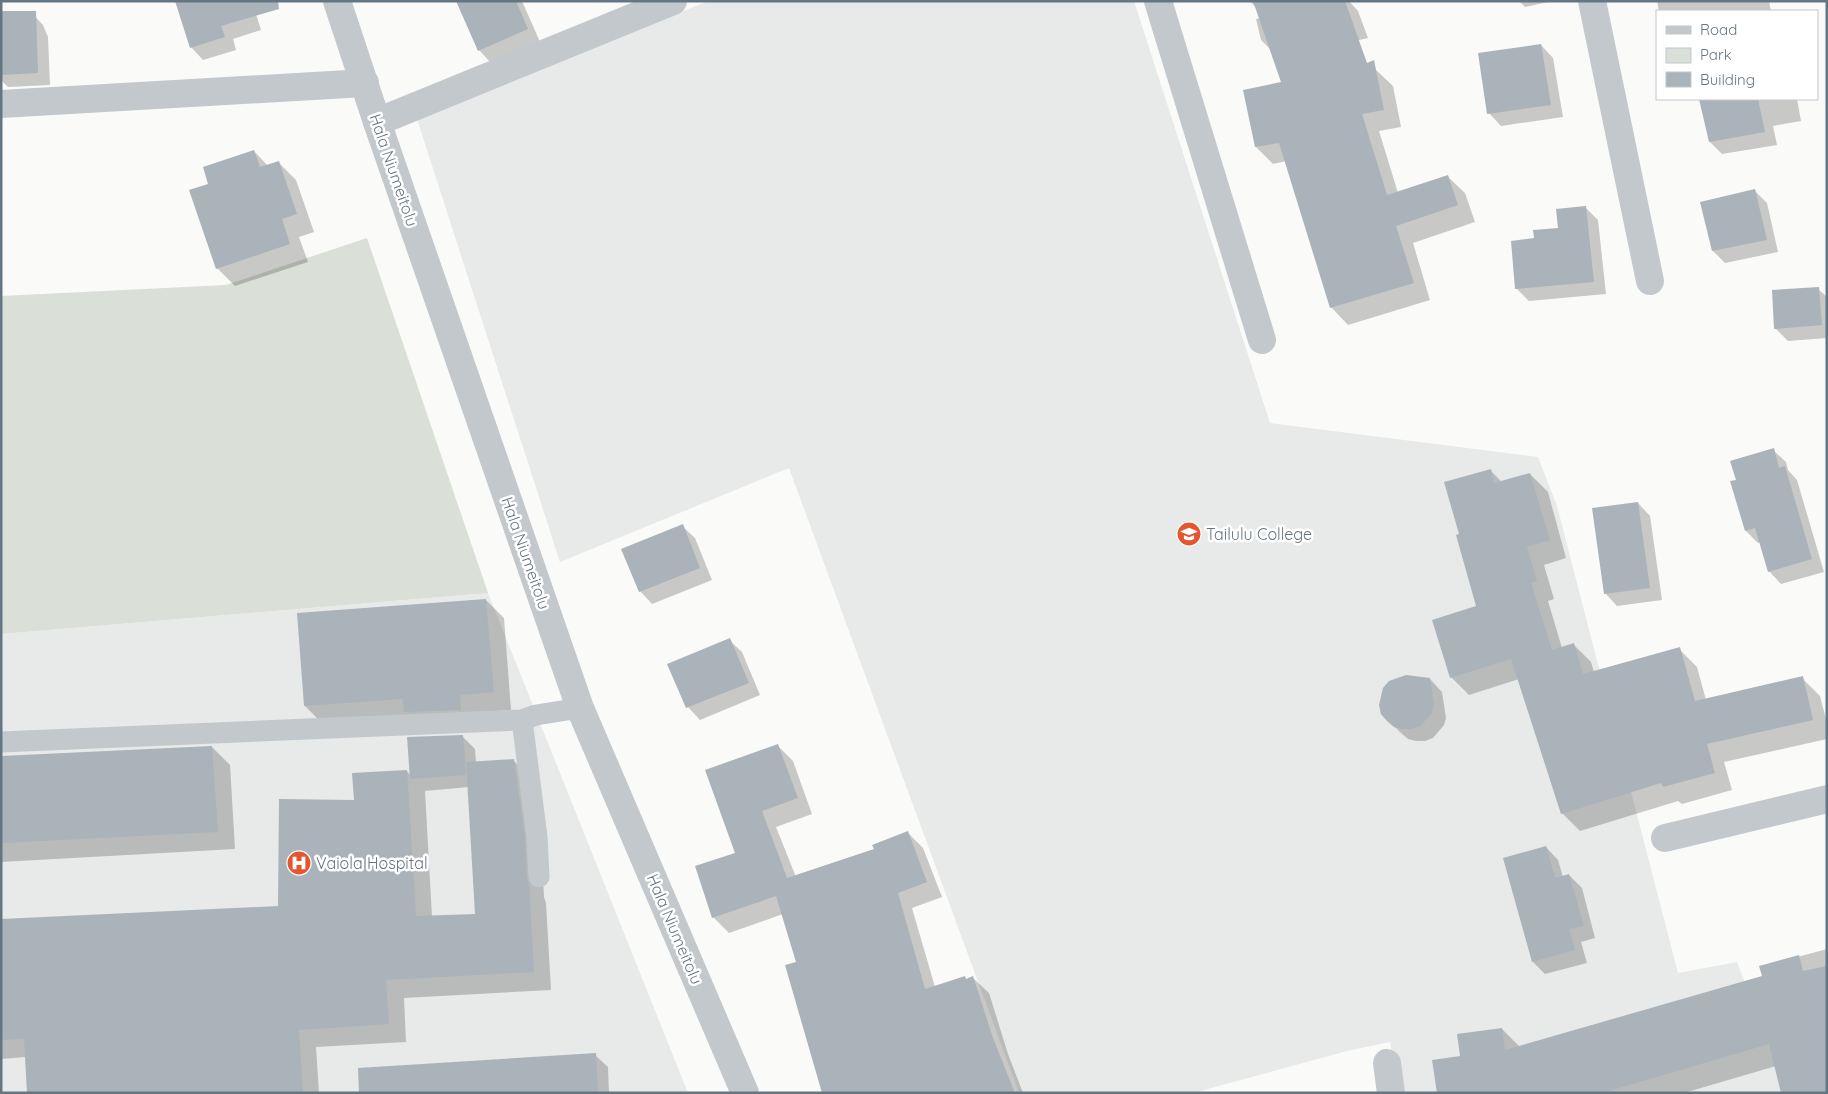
<svg xmlns="http://www.w3.org/2000/svg" width="1828" height="1094" font-family="Quicksand,sans-serif">
  <rect width="100%" height="100%" fill="#fafaf8"/>
  <!-- built -->
  <g fill="#e8e9e9">
    <path d="M 709,1 L 1134,1 L 1270,423 L 1538,457 L 1557,506 L 1678,973 L 1737,962 L 1766,1038 L 1827,1093 L 1399,1093 L 1390,1042 L 1347,1051 L 1193,1093 L 1019,1093 L 789,468 L 560,562 L 416,116 Z"/>
    <path d="M 488,593 L 688,1093 L 1,1093 L 1,634 Z"/>
  </g>
  <!-- green -->
  <path fill="#dadfd7" d="M 367,238 L 488,593 L 1,634 L 1,296 L 226,285 Z"/>
  <!-- shadow -->
  <g fill="#0003" fill-rule="evenodd">
    <path d="M 252,1 L 261,30 L 233,39 L 236,50 L 203,60 L 191,47 Z"/>
    <path d="M 457,1 L 522,1 L 540,42 L 491,63 L 479,50 Z"/>
    <path d="M 1250,1 L 1349,1 L 1358,11 L 1368,38 L 1320,49 L 1375,69 L 1393,86 L 1401,127 L 1379,131 L 1398,193 L 1447,176 L 1465,193 L 1475,222 L 1413,243 L 1430,300 L 1348,325 L 1331,307 L 1286,161 L 1273,164 L 1256,147 L 1283,83 L 1271,50 L 1261,40 L 1256,19 L 1260,18 L 1257,9 Z"/>
    <path d="M 1519,1 L 1553,1 L 1525,7 Z"/>
    <path d="M 1657,1 L 1769,1 L 1771,11 L 1659,11 Z"/>
    <path d="M 1,12 L 31,12 L 43,25 L 48,37 L 50,85 L 8,87 L 1,80 Z"/>
    <path d="M 1541,45 L 1553,58 L 1563,117 L 1501,126 L 1489,113 Z"/>
    <path d="M 1701,99 L 1797,99 L 1801,121 L 1773,126 L 1777,145 L 1722,154 L 1710,142 Z"/>
    <path d="M 254,151 L 268,166 L 278,162 L 296,180 L 314,232 L 299,237 L 308,262 L 235,286 L 217,268 L 210,184 Z"/>
    <path d="M 1755,191 L 1767,203 L 1778,252 L 1725,263 L 1713,251 Z"/>
    <path d="M 1586,208 L 1598,220 L 1606,294 L 1529,301 L 1516,288 L 1536,240 L 1560,230 Z"/>
    <path d="M 1818,289 L 1827,297 L 1827,338 L 1788,341 L 1775,328 Z"/>
    <path d="M 1773,450 L 1786,462 L 1788,470 L 1797,480 L 1824,572 L 1781,584 L 1769,571 L 1760,542 L 1758,543 L 1746,531 L 1737,481 Z"/>
    <path d="M 1490,470 L 1502,482 L 1530,474 L 1548,492 L 1566,558 L 1544,565 L 1554,599 L 1548,601 L 1562,648 L 1573,644 L 1591,662 L 1594,672 L 1679,649 L 1697,667 L 1706,700 L 1802,678 L 1820,696 L 1827,723 L 1827,739 L 1724,762 L 1732,790 L 1682,804 L 1678,801 L 1580,831 L 1562,813 L 1519,679 L 1469,695 L 1451,677 L 1478,606 L 1460,535 Z"/>
    <path d="M 1638,503 L 1650,516 L 1662,600 L 1617,606 L 1605,593 Z"/>
    <path d="M 682,526 L 695,538 L 712,580 L 652,604 L 640,591 Z"/>
    <path d="M 486,600 L 504,618 L 511,710 L 323,724 L 305,706 Z"/>
    <path d="M 729,640 L 742,652 L 760,695 L 700,720 L 688,707 L 669,664 Z"/>
    <path d="M 1430,679 L 1442,692 L 1446,718 L 1444,725 L 1433,738 L 1425,741 L 1416,741 L 1408,739 L 1401,733 L 1388,720 Z"/>
    <path d="M 462,736 L 475,749 L 476,762 L 514,761 L 532,779 L 542,857 L 544,897 L 546,903 L 551,990 L 404,998 L 406,1042 L 316,1047 L 319,1093 L 29,1093 L 26,1057 L 1,1059 L 1,921 L 279,907 L 355,802 L 407,771 L 411,776 ZM 469,787 L 477,915 L 432,917 L 425,791 Z"/>
    <path d="M 778,746 L 793,761 L 812,814 L 776,827 L 796,877 L 876,850 L 907,832 L 923,848 L 942,897 L 912,908 L 935,987 L 973,978 L 989,993 L 1008,1054 L 1023,1093 L 823,1093 L 797,963 L 783,914 L 729,933 L 713,917 Z"/>
    <path d="M 212,747 L 230,765 L 235,849 L 1,862 L 1,758 Z"/>
    <path d="M 1546,847 L 1558,860 L 1563,877 L 1569,875 L 1582,888 L 1595,938 L 1581,942 L 1587,963 L 1545,974 L 1533,962 Z"/>
    <path d="M 1827,949 L 1827,1093 L 1776,1066 L 1684,1093 L 1438,1093 L 1461,1057 L 1502,1029 L 1520,1047 L 1763,977 L 1760,967 Z"/>
    <path d="M 595,1055 L 608,1067 L 609,1093 L 371,1093 Z"/>
  </g>
  <!-- building -->
  <g fill="#aab3b9">
    <path d="M 175,1 L 278,1 L 279,9 L 221,26 L 225,37 L 190,48 Z"/>
    <path d="M 456,1 L 516,1 L 528,29 L 478,51 Z"/>
    <path d="M 1253,1 L 1345,1 L 1367,63 L 1374,60 L 1384,110 L 1362,114 L 1387,195 L 1448,175 L 1458,205 L 1396,226 L 1414,283 L 1330,308 L 1279,143 L 1255,147 L 1243,90 L 1281,82 Z"/>
    <path d="M 1,11 L 36,11 L 38,73 L 1,75 Z"/>
    <path d="M 1541,44 L 1551,105 L 1487,114 L 1478,53 Z"/>
    <path d="M 1699,99 L 1758,99 L 1765,132 L 1709,142 Z"/>
    <path d="M 254,150 L 260,167 L 279,161 L 297,214 L 282,219 L 290,244 L 216,269 L 189,190 L 208,184 L 203,167 Z"/>
    <path d="M 1755,189 L 1767,240 L 1712,251 L 1700,202 Z"/>
    <path d="M 1586,206 L 1594,282 L 1515,289 L 1511,241 L 1534,238 L 1533,230 L 1558,228 L 1556,209 Z"/>
    <path d="M 1819,287 L 1822,325 L 1774,329 L 1772,290 Z"/>
    <path d="M 1774,448 L 1779,468 L 1785,466 L 1812,559 L 1768,572 L 1755,528 L 1745,531 L 1730,481 L 1736,480 L 1730,461 Z"/>
    <path d="M 1491,469 L 1494,483 L 1530,473 L 1550,540 L 1527,547 L 1537,581 L 1531,583 L 1552,650 L 1574,643 L 1583,674 L 1680,647 L 1695,701 L 1803,676 L 1813,720 L 1707,744 L 1715,773 L 1663,787 L 1661,783 L 1561,814 L 1511,659 L 1450,678 L 1432,620 L 1476,606 L 1456,535 L 1459,534 L 1444,482 Z"/>
    <path d="M 1638,502 L 1650,588 L 1604,594 L 1592,508 Z"/>
    <path d="M 683,524 L 700,568 L 639,592 L 621,549 Z"/>
    <path d="M 486,599 L 494,692 L 460,695 L 461,710 L 404,712 L 403,699 L 304,706 L 297,613 Z"/>
    <path d="M 730,638 L 749,683 L 686,708 L 667,664 Z"/>
    <path d="M 1406,675 L 1430,678 L 1434,704 L 1432,713 L 1420,726 L 1412,729 L 1403,729 L 1394,727 L 1387,721 L 1381,714 L 1379,705 L 1383,688 L 1389,681 Z"/>
    <path d="M 463,735 L 466,775 L 410,779 L 407,737 Z"/>
    <path d="M 778,744 L 798,798 L 762,811 L 787,878 L 874,849 L 872,845 L 908,831 L 927,882 L 898,893 L 925,989 L 965,976 L 966,979 L 973,976 L 993,1038 L 1015,1093 L 822,1093 L 785,965 L 796,962 L 776,896 L 712,918 L 695,866 L 735,853 L 705,770 Z"/>
    <path d="M 212,746 L 218,832 L 1,843 L 1,756 Z"/>
    <path d="M 514,759 L 525,838 L 527,878 L 529,884 L 534,972 L 386,980 L 389,1024 L 299,1030 L 303,1093 L 27,1093 L 24,1039 L 1,1040 L 1,919 L 278,906 L 279,799 L 354,800 L 352,773 L 407,770 L 416,916 L 475,914 L 466,762 Z"/>
    <path d="M 1546,846 L 1555,878 L 1569,874 L 1584,926 L 1569,929 L 1575,950 L 1532,962 L 1503,858 Z"/>
    <path d="M 1799,955 L 1803,971 L 1827,966 L 1827,1093 L 1781,1093 L 1769,1044 L 1602,1093 L 1437,1093 L 1432,1060 L 1460,1056 L 1457,1034 L 1502,1028 L 1505,1050 L 1762,976 L 1759,966 Z"/>
    <path d="M 596,1053 L 598,1093 L 359,1093 L 358,1068 Z"/>
  </g>
  <g fill="none" stroke-linecap="round" stroke-linejoin="round">
    <!-- service -->
    <g stroke="#c3c8cc" stroke-width="21">
      <path d="M 522,720 L 537,837 L 539,877"/>
      <path d="M 1,742 L 522,720 L 536,715 L 580,708"/>
    </g>
    <!-- minor -->
    <g stroke="#c3c8cc" stroke-width="28">
      <path d="M 1158,1 L 1262,340"/>
      <path d="M 1592,1 L 1650,281"/>
      <path d="M 1,104 L 365,83"/>
      <path d="M 377,122 L 673,1"/>
      <path d="M 1665,838 L 1827,799"/>
      <path d="M 1387,1063 L 1391,1093"/>
    </g>
    <!-- tertiary -->
    <path stroke="#c3c8cc" stroke-width="28" d="M 337,1 L 377,122 L 580,708 L 745,1093"/>
  </g>
  <!-- icons -->
  <defs>
    <symbol id="school-disc" viewBox="-11 -11 22 22"><circle r="9.5" fill="#e4572e" stroke="#fff"/><path d="M0-5L7-2L0 1L-7-2ZM-4 1L0 2.5L4 1V4Q0 6-4 4Z" fill="#fff"/></symbol>
    <symbol id="hospital-disc" viewBox="-11 -11 22 22"><circle r="9.5" fill="#e4572e" stroke="#fff"/><path d="M-5-5h3v3.5h4V-5h3V5h-3V1.5h-4V5h-3Z" fill="#fff"/></symbol>
  </defs>
  <g fill-rule="evenodd">
    <use href="#school-disc" x="1175" y="520" width="28" height="28"/>
    <use href="#hospital-disc" x="285" y="849" width="28" height="28"/>
  </g>
  <g text-anchor="middle" stroke-width="5" stroke-linejoin="round" paint-order="stroke">
    <!-- street labels -->
    <g font-size="16" fill="#657683" stroke="#fff">
      <text transform="translate(394 170) rotate(71)" y="6">Hala Niumeitolu</text>
      <text transform="translate(526 553) rotate(71)" y="6">Hala Niumeitolu</text>
      <text transform="translate(675 929) rotate(67)" y="6">Hala Niumeitolu</text>
    </g>
    <!-- poi labels -->
    <g font-size="16" fill="#657683" stroke="#fff" text-anchor="start">
      <text x="1206" y="540">Tailulu College</text>
      <text x="316" y="869">Vaiola Hospital</text>
    </g>
  </g>
  <!-- border -->
  <rect width="1828" height="1094" fill="none" stroke="#657683" stroke-width="5"/>
  <!-- legend -->
  <rect x="1656" y="10" width="162" height="90" fill="#ffffff" stroke="#c1c8cd"/>
  <rect x="1666" y="26" width="25" height="8" fill="#c3c8cc" stroke="#c1c8cd"/>
  <text x="1700" y="35" font-size="15" fill="#657683">Road</text>
  <rect x="1666" y="48" width="25" height="15" fill="#dadfd7" stroke="#c1c8cd"/>
  <text x="1700" y="60" font-size="15" fill="#657683">Park</text>
  <rect x="1666" y="72" width="25" height="15" fill="#aab3b9" stroke="#c1c8cd"/>
  <text x="1700" y="85" font-size="15" fill="#657683">Building</text>
</svg>
